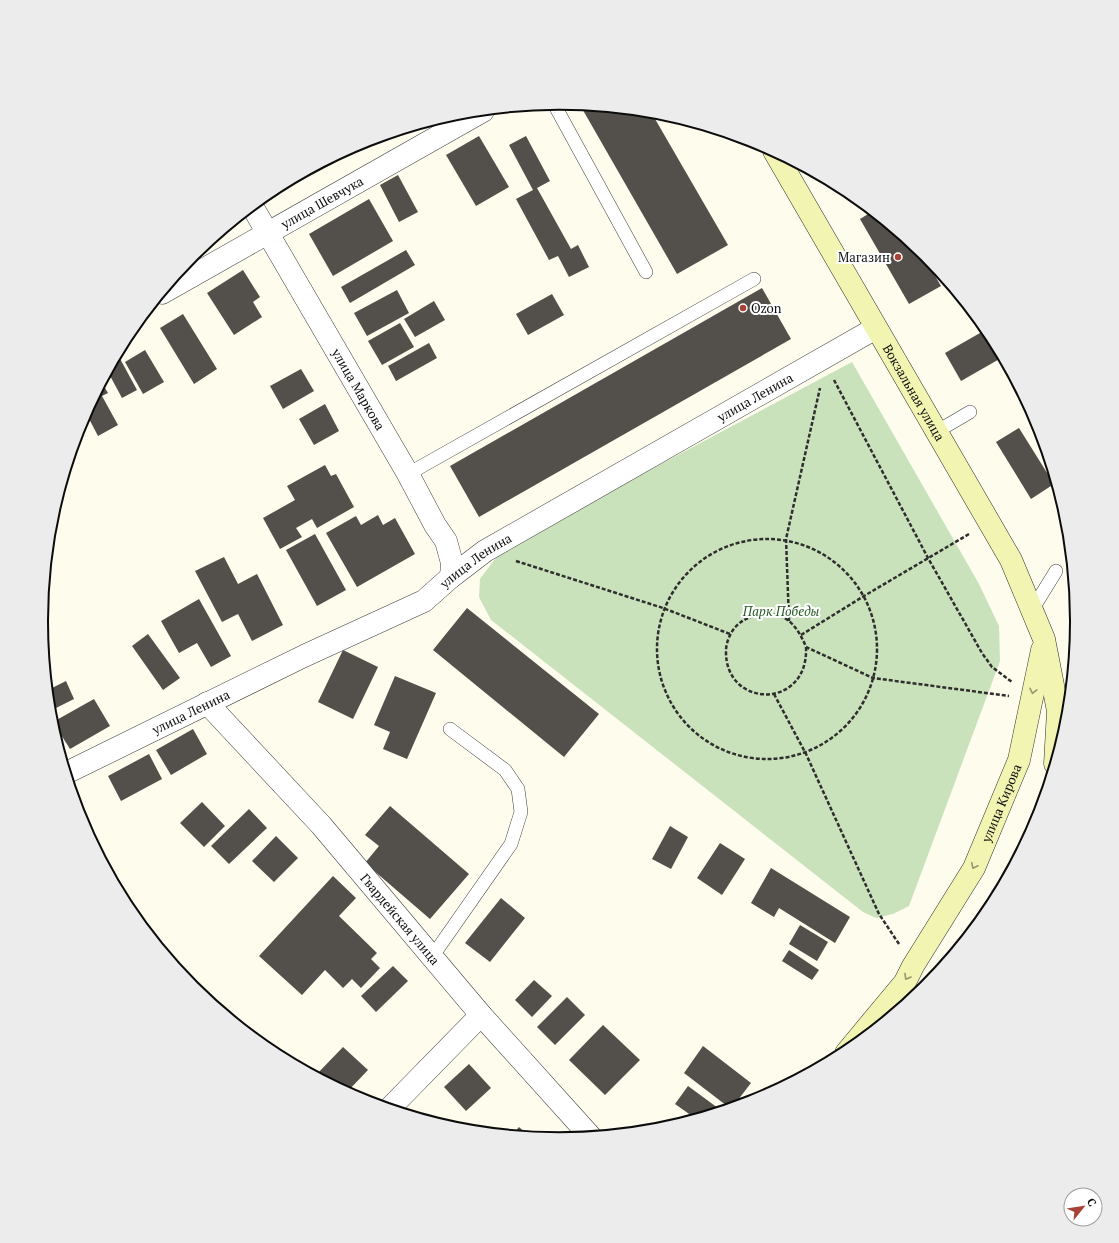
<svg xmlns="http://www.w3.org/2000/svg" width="1119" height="1243" font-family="'PT Serif',serif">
  <rect width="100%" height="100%" fill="#fdfced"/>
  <!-- green -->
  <path fill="#cae2bb" d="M 852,362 L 979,584 L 999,626 L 1000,661 L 909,906 L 893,914 L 876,918 L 863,912 L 491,620 L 479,597 L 480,579 L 498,555 L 517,541 Z"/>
  <!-- building -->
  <g fill="#534f4a">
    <path d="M 580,105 L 651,112 L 728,245 L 677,274 Z"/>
    <path d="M 479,136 L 509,187 L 476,206 L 446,155 Z"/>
    <path d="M 526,136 L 550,181 L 537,188 L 571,249 L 578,245 L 589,267 L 569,277 L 558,256 L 549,260 L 516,199 L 533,190 L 509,145 Z"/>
    <path d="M 331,158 L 334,163 L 283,190 L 280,186 Z"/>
    <path d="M 398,175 L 418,212 L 399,222 L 380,185 Z"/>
    <path d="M 369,199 L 393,241 L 333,276 L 309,234 Z"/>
    <path d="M 873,211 L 920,250 L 941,286 L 909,304 L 860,219 Z"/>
    <path d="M 406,250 L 415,265 L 350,303 L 341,287 Z"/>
    <path d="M 243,270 L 260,297 L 253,302 L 262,317 L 234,335 L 207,293 Z"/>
    <path d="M 762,288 L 791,339 L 479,517 L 450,466 Z"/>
    <path d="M 397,290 L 409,313 L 367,336 L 354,313 Z"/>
    <path d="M 552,294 L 564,315 L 528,335 L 516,314 Z"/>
    <path d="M 434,301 L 445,320 L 415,337 L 404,319 Z"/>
    <path d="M 183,314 L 217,369 L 194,384 L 160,328 Z"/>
    <path d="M 400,323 L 414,347 L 382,365 L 368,341 Z"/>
    <path d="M 987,329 L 991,334 L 1003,357 L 961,381 L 945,353 Z"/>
    <path d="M 429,343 L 437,358 L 396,381 L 388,366 Z"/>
    <path d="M 145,350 L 164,382 L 143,394 L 125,362 Z"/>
    <path d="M 118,355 L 137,390 L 122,398 L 108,372 Z"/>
    <path d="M 301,369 L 314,391 L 283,409 L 270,386 Z"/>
    <path d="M 102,383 L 108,393 L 102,396 L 118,425 L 98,436 L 86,413 Z"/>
    <path d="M 325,404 L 339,431 L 314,445 L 299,419 Z"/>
    <path d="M 1019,428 L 1054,484 L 1031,499 L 996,442 Z"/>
    <path d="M 325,465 L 331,476 L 336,474 L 354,507 L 317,528 L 312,519 L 296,528 L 302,537 L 280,549 L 263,518 L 295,500 L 287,486 Z"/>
    <path d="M 378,515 L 383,525 L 395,518 L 415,554 L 357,587 L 326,533 L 356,516 L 361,525 Z"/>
    <path d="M 315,534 L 346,590 L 317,606 L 286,550 Z"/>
    <path d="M 224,557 L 238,584 L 257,574 L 283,625 L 252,641 L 238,614 L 222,622 L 195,571 Z"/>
    <path d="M 199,599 L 231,656 L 211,667 L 197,643 L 179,653 L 161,621 Z"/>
    <path d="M 467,608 L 599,714 L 564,757 L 433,650 Z"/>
    <path d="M 148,634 L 180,678 L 163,690 L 132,646 Z"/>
    <path d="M 343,650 L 378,667 L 353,719 L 318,702 Z"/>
    <path d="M 395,676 L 436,693 L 407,759 L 383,749 L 390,732 L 374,725 Z"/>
    <path d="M 66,681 L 74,699 L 52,710 L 49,705 L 48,690 Z"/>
    <path d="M 94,699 L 110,726 L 70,749 L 53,722 Z"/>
    <path d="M 193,729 L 207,754 L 171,775 L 156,750 Z"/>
    <path d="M 149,754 L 162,779 L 121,801 L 108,776 Z"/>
    <path d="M 72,793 L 91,826 L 85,829 L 80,820 Z"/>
    <path d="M 202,802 L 225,826 L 204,847 L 180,823 Z"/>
    <path d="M 390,806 L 469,874 L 430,919 L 365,863 L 379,846 L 365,835 Z"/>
    <path d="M 249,809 L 267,828 L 229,864 L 211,846 Z"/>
    <path d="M 670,826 L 688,837 L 671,869 L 652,859 Z"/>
    <path d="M 276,836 L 298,858 L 274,882 L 252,861 Z"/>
    <path d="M 720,843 L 745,859 L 722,895 L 697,878 Z"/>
    <path d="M 771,868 L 850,917 L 835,943 L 779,908 L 774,917 L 751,903 Z"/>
    <path d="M 333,876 L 356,898 L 339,916 L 377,953 L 371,959 L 380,968 L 361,988 L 352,979 L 343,988 L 325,970 L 302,995 L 259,956 Z"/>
    <path d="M 501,898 L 525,918 L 490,962 L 465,943 Z"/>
    <path d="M 800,925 L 828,942 L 817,961 L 789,944 Z"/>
    <path d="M 789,950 L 819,970 L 812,980 L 782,961 Z"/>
    <path d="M 393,966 L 408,981 L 376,1012 L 361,996 Z"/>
    <path d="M 534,980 L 552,996 L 532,1017 L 515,1000 Z"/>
    <path d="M 567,997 L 585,1015 L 555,1045 L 537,1027 Z"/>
    <path d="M 603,1025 L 640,1060 L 605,1095 L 569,1060 Z"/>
    <path d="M 703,1046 L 751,1083 L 731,1109 L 684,1073 Z"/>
    <path d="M 343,1047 L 368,1070 L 346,1093 L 320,1079 L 316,1075 Z"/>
    <path d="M 469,1064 L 491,1088 L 466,1111 L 444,1087 Z"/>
    <path d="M 688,1086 L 722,1111 L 687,1122 L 692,1116 L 675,1104 Z"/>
    <path d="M 519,1127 L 530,1137 L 512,1135 Z"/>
  </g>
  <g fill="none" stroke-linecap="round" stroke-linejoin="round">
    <defs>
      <g id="lane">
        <path d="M 554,104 L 646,272"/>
        <path d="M 936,432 L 970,412"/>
        <path d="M 408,474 L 754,279"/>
        <path d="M 1032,610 L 1056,571"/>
        <path d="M 432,957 L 511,844 L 521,812 L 518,789 L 505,770 L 450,729"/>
      </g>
      <g id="street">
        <path id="s1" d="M 252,206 L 408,474 L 435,525 L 446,541 L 452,563 L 451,577"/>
        <path id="s2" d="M 162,293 L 483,111"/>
        <path id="s3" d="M 207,703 L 321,825 L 481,1015 L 591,1137"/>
        <path id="s4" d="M 66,773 L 304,656 L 424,601 L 451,577 L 485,551 L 876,328"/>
        <path d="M 389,1109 L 481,1015"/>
      </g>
      <g id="secondary">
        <path id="s5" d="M 774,151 L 1011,560 L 1044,639 L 1058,711 L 1055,764"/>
        <path id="s6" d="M 846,1053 L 905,982 L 913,966 L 974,868 L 1019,760 L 1042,650"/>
      </g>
    </defs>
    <!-- lane casing -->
    <use href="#lane" stroke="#3f3f3f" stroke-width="14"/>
    <!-- street casing -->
    <use href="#street" stroke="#3f3f3f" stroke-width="23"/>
    <!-- secondary casing -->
    <use href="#secondary" stroke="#2e2e2e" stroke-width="23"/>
    <!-- path -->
    <g stroke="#2e2e2e" stroke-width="2.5" stroke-dasharray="4 2" stroke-linecap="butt">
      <path d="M 834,380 L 928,558 L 982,653 L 992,667 L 1012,682"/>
      <circle cx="767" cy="649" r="110"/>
      <path d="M 516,561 L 663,608 L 730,634"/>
      <path d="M 789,621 L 786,539 L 820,388"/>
      <path d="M 801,635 L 864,596 L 969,534"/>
      <path d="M 806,647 C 809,710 725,709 726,651 C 726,641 732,628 741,622 C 754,613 775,610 789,621 C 797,628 802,637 806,647 L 873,678 L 1009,696"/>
      <path d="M 774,694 L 806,754 L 879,914 L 899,944"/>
    </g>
    <!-- lane -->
    <use href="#lane" stroke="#fff" stroke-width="13"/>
    <!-- street -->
    <use href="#street" stroke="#fff" stroke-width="22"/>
    <!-- secondary -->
    <use href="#secondary" stroke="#f2f4b1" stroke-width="22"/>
  </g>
  <!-- one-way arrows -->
  <defs><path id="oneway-chevron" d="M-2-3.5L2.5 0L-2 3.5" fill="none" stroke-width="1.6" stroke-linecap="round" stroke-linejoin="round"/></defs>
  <g stroke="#96976f">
    <use href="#oneway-chevron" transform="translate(1033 691) rotate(102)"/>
    <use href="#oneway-chevron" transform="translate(974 866) rotate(116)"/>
    <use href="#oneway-chevron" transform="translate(907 977) rotate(120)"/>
  </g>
  <!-- markers -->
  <g fill="#a94236" stroke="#fff" stroke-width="1.5">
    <circle cx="898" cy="257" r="4"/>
    <circle cx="743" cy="308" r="4"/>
  </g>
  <g text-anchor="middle" stroke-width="4" stroke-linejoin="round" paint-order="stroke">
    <!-- street labels -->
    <g font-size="13" fill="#0c0c0c" stroke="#fff">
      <text dy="5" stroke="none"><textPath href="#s2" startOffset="184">улица Шевчука</textPath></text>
      <text dy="5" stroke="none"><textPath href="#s1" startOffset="212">улица Маркова</textPath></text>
      <text dy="5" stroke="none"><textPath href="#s5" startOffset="279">Вокзальная улица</textPath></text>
      <text dy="5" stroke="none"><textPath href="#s4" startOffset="787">улица Ленина</textPath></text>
      <text dy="5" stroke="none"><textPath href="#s4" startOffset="463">улица Ленина</textPath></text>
      <text dy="5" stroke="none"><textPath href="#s4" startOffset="139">улица Ленина</textPath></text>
      <text dy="5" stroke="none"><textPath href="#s6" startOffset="296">улица Кирова</textPath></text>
      <text dy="5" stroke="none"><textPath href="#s3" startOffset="290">Гвардейская улица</textPath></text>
    </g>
    <!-- poi labels -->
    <g font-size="13" fill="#0c0c0c" stroke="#fff" text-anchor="end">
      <text x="890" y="262">Магазин</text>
      <text x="751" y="313" text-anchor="start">Ozon</text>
    </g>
    <!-- park labels -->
    <g font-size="13" font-style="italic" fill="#285b25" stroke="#fff">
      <text x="781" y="616">Парк Победы</text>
    </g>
  </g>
  <!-- crop -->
  <path d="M0 0H1119V1243H0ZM48 621a511 511 0 1 1 1022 0a511 511 0 1 1-1022 0Z" fill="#ececec" fill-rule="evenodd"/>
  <path fill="none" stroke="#0c0c0c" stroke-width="2" d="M48 621a511 511 0 1 1 1022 0a511 511 0 1 1-1022 0Z"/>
  <!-- north arrow -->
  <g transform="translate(1083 1207) rotate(60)"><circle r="19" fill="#ffffff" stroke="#9e9e9e"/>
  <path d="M0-3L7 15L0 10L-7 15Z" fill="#a94236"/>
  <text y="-6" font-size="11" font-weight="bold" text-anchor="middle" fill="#0c0c0c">С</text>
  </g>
</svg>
